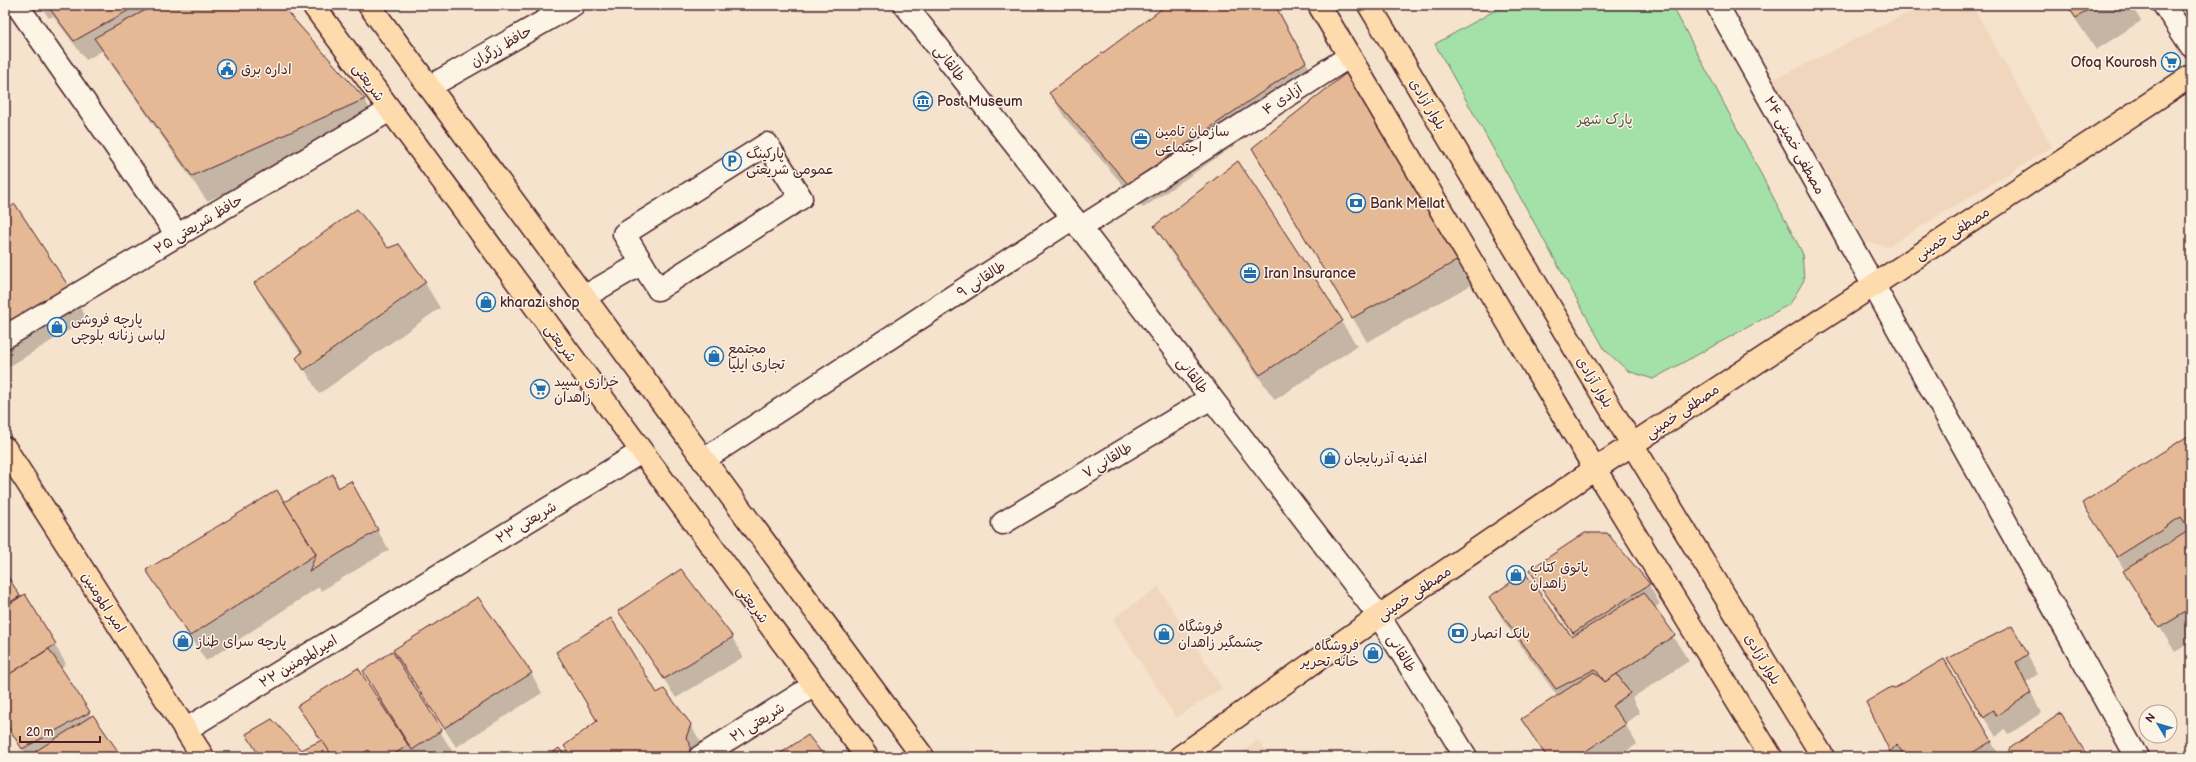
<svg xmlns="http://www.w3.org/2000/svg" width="2196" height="762" font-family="'Balsamiq Sans','Playpen Sans Arabic',sans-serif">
  <rect width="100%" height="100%" fill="#f5e3cd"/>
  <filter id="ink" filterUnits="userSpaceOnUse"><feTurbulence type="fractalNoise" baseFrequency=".025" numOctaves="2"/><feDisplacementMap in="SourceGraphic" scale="8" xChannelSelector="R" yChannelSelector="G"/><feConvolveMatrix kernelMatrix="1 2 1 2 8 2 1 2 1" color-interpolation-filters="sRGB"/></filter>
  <g filter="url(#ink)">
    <!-- built -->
    <g fill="#f0d6bc">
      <path d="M 1924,5 L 1972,5 L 2052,147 L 1887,247 L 1865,241 L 1773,80 Z"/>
      <path d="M 1158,587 L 1222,688 L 1176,718 L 1113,619 Z"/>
      <path d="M 1258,740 L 1270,757 L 1235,757 Z"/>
    </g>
    <!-- green -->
    <path fill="#a3e1a9" stroke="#76806a" d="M 1505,5 L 1672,5 L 1802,252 L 1804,280 L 1790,304 L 1653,379 L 1628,371 L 1605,350 L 1435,44 Z"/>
    <!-- shadow -->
    <g fill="#0003">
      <path d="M 40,5 L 279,5 L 364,99 L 379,124 L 207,201 L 102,51 L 86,60 L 53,16 L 49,18 Z"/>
      <path d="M 1169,5 L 1274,5 L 1320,87 L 1143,208 L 1065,118 L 1050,93 Z"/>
      <path d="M 2066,5 L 2131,5 L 2141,21 L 2096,50 Z"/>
      <path d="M 1349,73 L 1473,284 L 1367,342 L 1268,173 Z"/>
      <path d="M 1238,162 L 1357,346 L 1275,400 L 1170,251 L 1155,226 Z"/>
      <path d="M 5,212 L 73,294 L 87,319 L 7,368 L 5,364 Z"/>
      <path d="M 398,245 L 425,283 L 440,308 L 319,394 L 298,358 L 301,354 L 269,308 L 255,283 Z"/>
      <path d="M 2191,435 L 2191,642 L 2175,652 L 2084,504 Z"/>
      <path d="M 332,475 L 340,488 L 350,483 L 389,550 L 321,591 L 319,587 L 206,661 L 148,571 L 286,508 Z"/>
      <path d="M 1606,534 L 1649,585 L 1660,604 L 1654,608 L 1689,661 L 1632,698 L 1640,713 L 1625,724 L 1637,744 L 1618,757 L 1546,757 L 1522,720 L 1558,697 L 1504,622 L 1490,597 L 1572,638 L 1574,637 L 1530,571 Z"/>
      <path d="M 5,573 L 21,598 L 25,596 L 66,664 L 60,669 L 92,718 L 121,757 L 28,757 L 5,721 Z"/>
      <path d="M 620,611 L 732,637 L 743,657 L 676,698 Z"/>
      <path d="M 2011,627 L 2038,674 L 2026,682 L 2041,713 L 2008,735 L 2005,729 L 1996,737 L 1960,679 Z"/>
      <path d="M 394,650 L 531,673 L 542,693 L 456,747 Z"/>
      <path d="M 392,653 L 452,751 L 442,757 L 260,757 L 301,752 L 322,742 L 299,706 L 383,704 L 364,671 Z"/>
      <path d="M 1943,661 L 1991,741 L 2000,757 L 1894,757 L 1867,703 L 1895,689 Z"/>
      <path d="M 656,695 L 690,724 L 705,749 L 703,757 L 571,757 L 565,747 Z"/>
    </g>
    <!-- building -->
    <g fill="#e6b996" stroke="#4a1f2b">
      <path d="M 47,5 L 138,5 L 74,41 Z"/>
      <path d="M 155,5 L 281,5 L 365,99 L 192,176 L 94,38 Z"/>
      <path d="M 1167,5 L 1275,5 L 1306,62 L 1128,184 L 1049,93 Z"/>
      <path d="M 2067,5 L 2096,5 L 2076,18 Z"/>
      <path d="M 1349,71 L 1460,259 L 1352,318 L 1252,148 Z"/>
      <path d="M 1238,161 L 1343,321 L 1260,375 L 1154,226 Z"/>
      <path d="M 15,204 L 73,293 L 5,335 L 5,211 Z"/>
      <path d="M 357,209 L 388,248 L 399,244 L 426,282 L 304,370 L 296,358 L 302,352 L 254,283 Z"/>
      <path d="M 2191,434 L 2191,609 L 2159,628 L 2123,571 L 2190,530 L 2181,517 L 2117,557 L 2082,503 Z"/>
      <path d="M 333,474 L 338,488 L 351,481 L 378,530 L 309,572 L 316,554 L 284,502 Z"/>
      <path d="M 277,490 L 316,554 L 190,636 L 146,570 Z"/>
      <path d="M 1585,533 L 1607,533 L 1650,584 L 1573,633 L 1529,570 Z"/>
      <path d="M 681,569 L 733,637 L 664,679 L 618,611 Z"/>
      <path d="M 5,572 L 20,596 L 5,605 Z"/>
      <path d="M 1525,573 L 1572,637 L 1644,592 L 1675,635 L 1605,682 L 1595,669 L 1556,689 L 1489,597 Z"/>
      <path d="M 25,594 L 56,644 L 5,677 L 5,607 Z"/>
      <path d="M 478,597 L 532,673 L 444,728 L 393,650 Z"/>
      <path d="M 611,618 L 657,693 L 664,689 L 691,724 L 686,738 L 690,743 L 690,757 L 572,757 L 564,746 L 597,721 L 556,652 Z"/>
      <path d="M 2012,626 L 2028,654 L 2016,662 L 2031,693 L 1996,716 L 1993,710 L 1984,718 L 1947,659 Z"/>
      <path d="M 49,649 L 90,712 L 22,749 L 5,722 L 5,677 Z"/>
      <path d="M 392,651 L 442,730 L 412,750 L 363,671 Z"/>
      <path d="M 1944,659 L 1992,741 L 1965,757 L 1920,757 L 1918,755 L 1905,757 L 1897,744 L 1890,752 L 1866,702 L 1891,687 L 1895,688 Z"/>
      <path d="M 358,668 L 408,745 L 390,757 L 373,757 L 368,750 L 358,757 L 333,757 L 297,706 Z"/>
      <path d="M 1594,672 L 1605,682 L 1617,674 L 1630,693 L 1612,706 L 1626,724 L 1577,757 L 1547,757 L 1521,719 Z"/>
      <path d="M 2061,713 L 2088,757 L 2009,757 L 2009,749 Z"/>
      <path d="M 93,715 L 122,757 L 40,757 L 36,751 Z"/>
      <path d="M 272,719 L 301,750 L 322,740 L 333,757 L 260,757 L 246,734 Z"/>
      <path d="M 808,735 L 825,757 L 775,757 Z"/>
      <path d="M 559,748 L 566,757 L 547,757 Z"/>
    </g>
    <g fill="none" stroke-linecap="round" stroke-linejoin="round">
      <defs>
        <g id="minor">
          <path d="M 17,5 L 178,236"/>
          <path d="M 905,5 L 1073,218 L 1379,616 L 1466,757"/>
          <path d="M 1717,5 L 2137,757"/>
          <path d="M 2164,5 L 2191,46"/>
          <path d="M 429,87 L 573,5"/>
          <path d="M 767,144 L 801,198 L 658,289 L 624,234 Z"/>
          <path d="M 1080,228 L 1350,56"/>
          <path d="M 584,297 L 642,263"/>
          <path d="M 5,337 L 390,110"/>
          <path d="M 703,460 L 1073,218"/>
          <path d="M 1003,523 L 1211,398"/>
          <path d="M 185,730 L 641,452"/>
          <path d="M 700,757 L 813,686"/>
        </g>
        <g id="major">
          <path d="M 313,5 L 867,757"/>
          <path d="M 369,5 L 923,757"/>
          <path d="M 1319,5 L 1595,469 L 1771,757"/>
          <path d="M 1369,5 L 1632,444 L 1823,757"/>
          <path d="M 5,448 L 203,757"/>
          <path d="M 1180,757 L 1379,616 L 1595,469 L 2191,76"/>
        </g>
      </defs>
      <!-- minor casing -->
      <use href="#minor" stroke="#4a1f2b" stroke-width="25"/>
      <!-- major casing -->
      <use href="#major" stroke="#4a1f2b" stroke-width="25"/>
      <!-- minor -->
      <use href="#minor" stroke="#fcf5e5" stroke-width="22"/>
      <!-- major -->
      <use href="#major" stroke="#fedbac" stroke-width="22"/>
    </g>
  </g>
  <!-- icons -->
  <defs>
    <symbol id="supermarket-ring" viewBox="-11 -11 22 22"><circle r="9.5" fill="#fcf5e5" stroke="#1f6fb2" stroke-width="1.5"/><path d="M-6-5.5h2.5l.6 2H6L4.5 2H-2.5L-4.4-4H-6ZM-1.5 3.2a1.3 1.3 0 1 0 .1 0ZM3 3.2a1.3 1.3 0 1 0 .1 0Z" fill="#1f6fb2"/></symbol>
    <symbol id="civic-ring" viewBox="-11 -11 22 22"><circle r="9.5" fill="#fcf5e5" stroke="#1f6fb2" stroke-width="1.5"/><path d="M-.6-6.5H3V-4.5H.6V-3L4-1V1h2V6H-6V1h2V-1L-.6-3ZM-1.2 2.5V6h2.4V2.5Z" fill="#1f6fb2"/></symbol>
    <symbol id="museum-ring" viewBox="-11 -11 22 22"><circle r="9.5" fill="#fcf5e5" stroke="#1f6fb2" stroke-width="1.5"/><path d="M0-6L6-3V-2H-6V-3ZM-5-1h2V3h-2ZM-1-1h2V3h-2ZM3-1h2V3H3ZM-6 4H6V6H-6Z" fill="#1f6fb2"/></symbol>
    <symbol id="office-ring" viewBox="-11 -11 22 22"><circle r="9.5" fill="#fcf5e5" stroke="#1f6fb2" stroke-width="1.5"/><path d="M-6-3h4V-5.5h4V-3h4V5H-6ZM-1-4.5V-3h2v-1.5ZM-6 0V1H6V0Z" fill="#1f6fb2"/></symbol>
    <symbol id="parking-ring" viewBox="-11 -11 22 22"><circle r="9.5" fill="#fcf5e5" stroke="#1f6fb2" stroke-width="1.5"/><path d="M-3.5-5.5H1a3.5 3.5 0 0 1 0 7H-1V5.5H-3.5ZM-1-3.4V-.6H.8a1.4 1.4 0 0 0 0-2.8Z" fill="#1f6fb2"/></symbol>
    <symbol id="bank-ring" viewBox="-11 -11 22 22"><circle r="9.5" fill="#fcf5e5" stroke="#1f6fb2" stroke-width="1.5"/><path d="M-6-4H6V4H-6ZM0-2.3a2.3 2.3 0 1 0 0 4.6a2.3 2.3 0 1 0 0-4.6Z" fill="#1f6fb2"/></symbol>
    <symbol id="shop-ring" viewBox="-11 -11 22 22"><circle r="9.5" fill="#fcf5e5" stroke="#1f6fb2" stroke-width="1.5"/><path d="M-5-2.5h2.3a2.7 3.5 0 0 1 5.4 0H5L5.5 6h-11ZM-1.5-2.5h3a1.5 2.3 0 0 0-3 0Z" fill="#1f6fb2"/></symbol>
  </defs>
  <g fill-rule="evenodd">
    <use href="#supermarket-ring" x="2160" y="51" width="22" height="22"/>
    <use href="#civic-ring" x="216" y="58" width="22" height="22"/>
    <use href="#museum-ring" x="912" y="90" width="22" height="22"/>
    <use href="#office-ring" x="1130" y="128" width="22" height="22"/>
    <use href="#parking-ring" x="721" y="150" width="22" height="22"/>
    <use href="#bank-ring" x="1345" y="192" width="22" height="22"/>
    <use href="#office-ring" x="1239" y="262" width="22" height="22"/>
    <use href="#shop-ring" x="475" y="291" width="22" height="22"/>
    <use href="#shop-ring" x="46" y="316" width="22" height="22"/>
    <use href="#shop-ring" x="703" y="345" width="22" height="22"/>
    <use href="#supermarket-ring" x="529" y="378" width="22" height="22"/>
    <use href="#shop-ring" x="1319" y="447" width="22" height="22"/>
    <use href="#shop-ring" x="1505" y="564" width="22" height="22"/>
    <use href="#bank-ring" x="1447" y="622" width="22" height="22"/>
    <use href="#shop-ring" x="1153" y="623" width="22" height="22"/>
    <use href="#shop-ring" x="172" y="630" width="22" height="22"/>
    <use href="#shop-ring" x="1362" y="642" width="22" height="22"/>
  </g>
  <g text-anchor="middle" stroke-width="3" stroke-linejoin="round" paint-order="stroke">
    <!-- street labels -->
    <g font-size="14" fill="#4a1f2b" stroke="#fcf5e5">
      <text transform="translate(501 46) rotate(-30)" y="5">حافظ زرگران</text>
      <text transform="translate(950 63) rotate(52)" y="5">طالقانی</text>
      <text transform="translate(369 82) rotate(54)" y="5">شریعتی</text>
      <text transform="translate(1282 99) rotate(-33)" y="5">آزادی ۴</text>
      <text transform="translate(1428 104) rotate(59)" y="5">بلوار آزادی</text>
      <text transform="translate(1795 145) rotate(61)" y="5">مصطفی خمینی ۲۴</text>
      <text transform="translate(198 224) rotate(-31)" y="5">حافظ شریعتی ۲۵</text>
      <text transform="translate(1952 233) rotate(-33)" y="5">مصطفی خمینی</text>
      <text transform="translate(981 279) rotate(-33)" y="5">طالقانی ۹</text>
      <text transform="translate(561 343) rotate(54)" y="5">شریعتی</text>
      <text transform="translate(1193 375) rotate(52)" y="5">طالقانی</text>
      <text transform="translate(1595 382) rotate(59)" y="5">بلوار آزادی</text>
      <text transform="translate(1682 411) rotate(-34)" y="5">مصطفی خمینی</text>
      <text transform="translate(1107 460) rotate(-31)" y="5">طالقانی ۷</text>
      <text transform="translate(526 522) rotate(-31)" y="5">شریعتی ۲۳</text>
      <text transform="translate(1414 593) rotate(-34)" y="5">مصطفی خمینی</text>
      <text transform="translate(104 602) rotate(57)" y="5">امیر المومنین</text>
      <text transform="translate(753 604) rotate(54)" y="5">شریعتی</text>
      <text transform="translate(1402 653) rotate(58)" y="5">طالقانی</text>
      <text transform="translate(1763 659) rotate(59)" y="5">بلوار آزادی</text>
      <text transform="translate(298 661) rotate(-31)" y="5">امیرالمومنین ۲۲</text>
      <text transform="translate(757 722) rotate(-32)" y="5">شریعتی ۲۱</text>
    </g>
    <!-- poi labels -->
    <g font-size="14" fill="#4a1f2b" stroke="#fcf5e5" text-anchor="start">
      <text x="2157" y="67" text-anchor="end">Ofoq Kourosh</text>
      <text x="241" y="74">اداره برق</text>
      <text x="937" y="106">Post Museum</text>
      <text x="1155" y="136">سازمان تامین<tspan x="1155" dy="16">اجتماعی</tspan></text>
      <text x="746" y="158">پارکینگ<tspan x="746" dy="16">عمومی شریعتی</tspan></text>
      <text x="1370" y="208">Bank Mellat</text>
      <text x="1264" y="278">Iran Insurance</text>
      <text x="500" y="307">kharazi shop</text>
      <text x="71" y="324">پارچه فروشی<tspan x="71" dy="16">لباس زنانه بلوچی</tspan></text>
      <text x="728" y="353">مجتمع<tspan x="728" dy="16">تجاری ایلیا</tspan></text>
      <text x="554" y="386">خرازی سپید<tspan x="554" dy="16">زاهدان</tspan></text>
      <text x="1344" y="463">اغذیه آذربایجان</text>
      <text x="1530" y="572">پاتوق کتاب<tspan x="1530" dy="16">زاهدان</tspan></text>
      <text x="1178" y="631">فروشگاه<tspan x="1178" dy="16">چشمگیر زاهدان</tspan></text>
      <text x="1472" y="638">بانک انصار</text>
      <text x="197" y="646">پارچه سرای طناز</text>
      <text x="1359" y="650" text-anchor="end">فروشگاه<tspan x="1359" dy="16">خانه تحریر</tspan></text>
    </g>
    <!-- park labels -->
    <g font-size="14" fill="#60504a" stroke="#fcf5e5">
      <text x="1605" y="124">پارک شهر</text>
    </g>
  </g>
  <!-- margin -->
  <rect width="2196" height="762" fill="none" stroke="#fcf5e5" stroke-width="20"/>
  <rect x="10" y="10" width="2176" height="742" fill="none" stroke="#4a1f2b" stroke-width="1.5" filter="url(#ink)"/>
  <!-- north arrow -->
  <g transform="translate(2158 724) rotate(308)"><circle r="19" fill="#fcf5e5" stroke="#b59f9b"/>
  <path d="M0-3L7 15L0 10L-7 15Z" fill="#1f6fb2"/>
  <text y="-6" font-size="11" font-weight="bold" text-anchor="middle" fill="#4a1f2b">N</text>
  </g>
  <!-- scale -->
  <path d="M20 736v6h80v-6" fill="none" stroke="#4a1f2b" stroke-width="2"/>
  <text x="26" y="736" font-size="12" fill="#4a1f2b" stroke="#fcf5e5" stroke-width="3" paint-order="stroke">20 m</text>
</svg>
